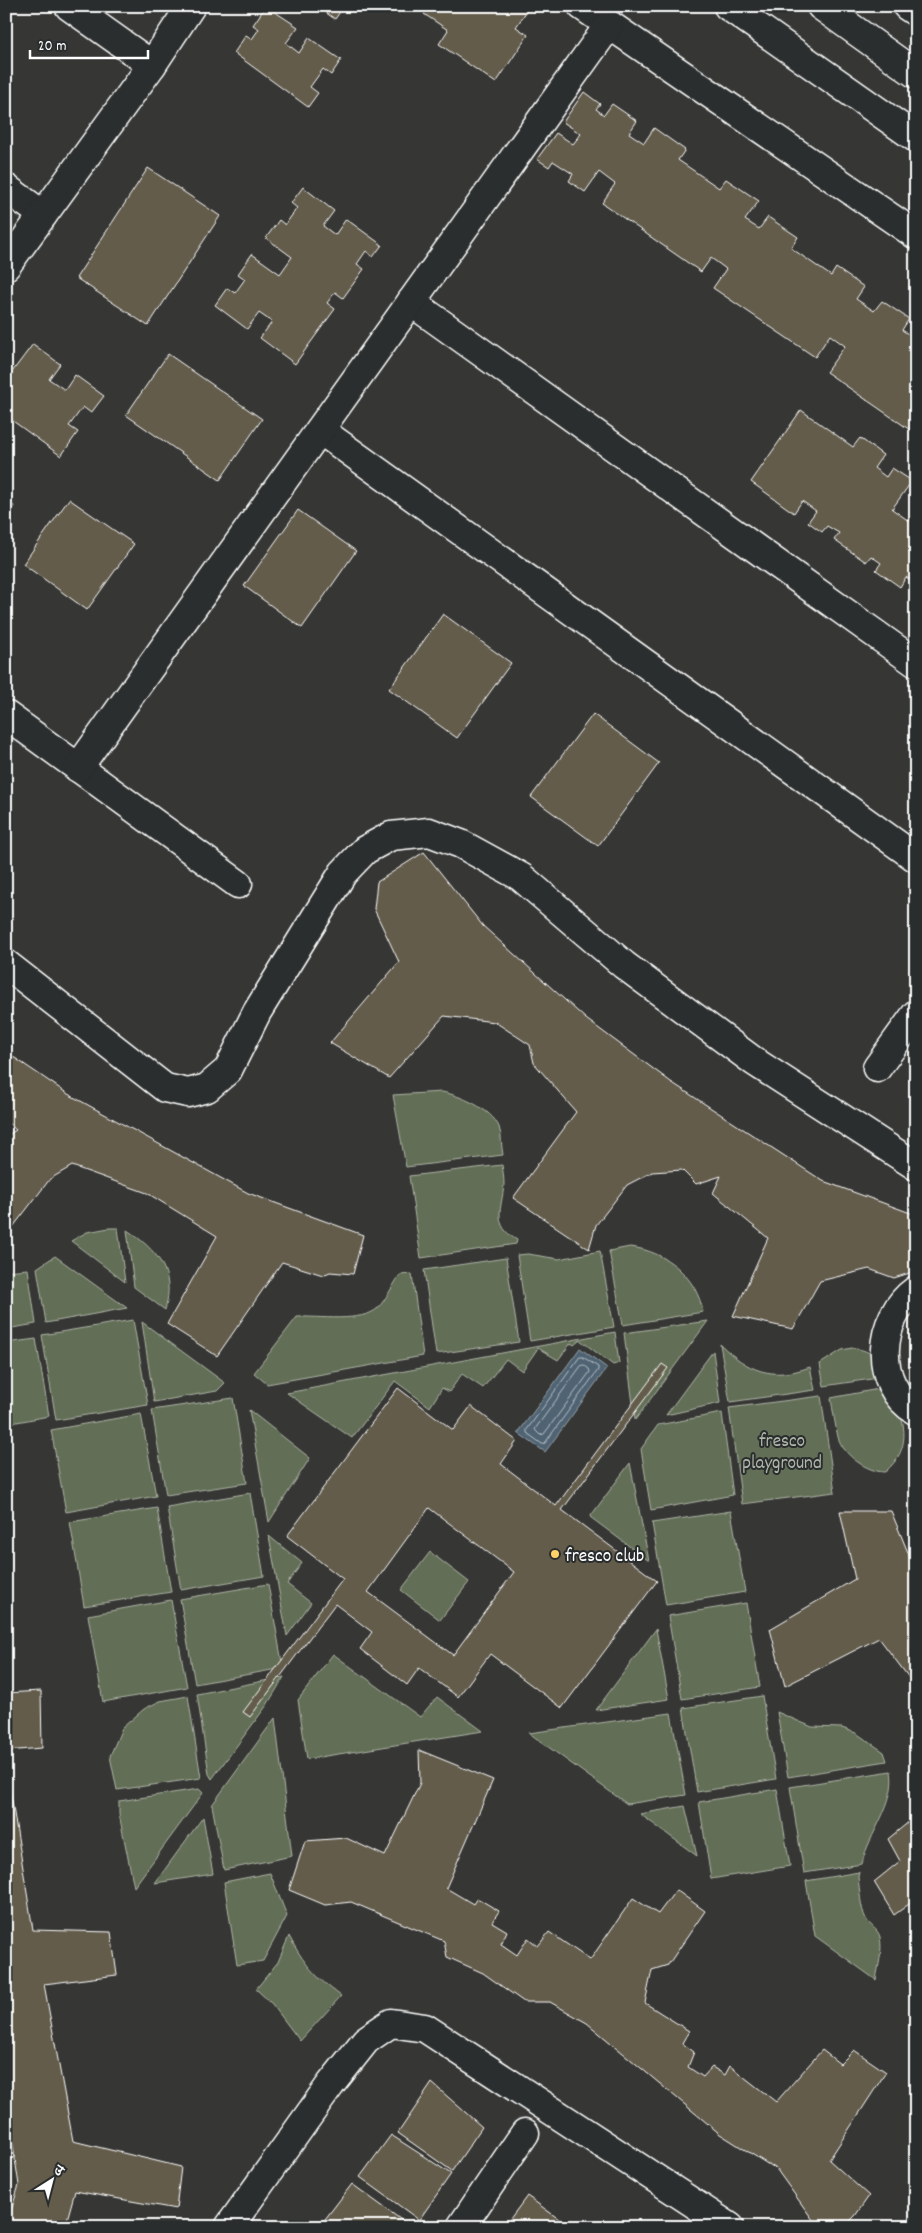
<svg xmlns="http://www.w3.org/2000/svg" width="922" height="2233" font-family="Dekko,'Playpen Sans Deva',sans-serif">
  <rect width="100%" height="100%" fill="#363634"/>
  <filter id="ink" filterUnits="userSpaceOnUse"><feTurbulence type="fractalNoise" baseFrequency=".02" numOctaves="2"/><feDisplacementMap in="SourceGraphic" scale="10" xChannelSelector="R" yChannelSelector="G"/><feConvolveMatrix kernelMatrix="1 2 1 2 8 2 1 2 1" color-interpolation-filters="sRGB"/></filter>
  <g filter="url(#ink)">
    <!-- green -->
    <g fill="#626e54" stroke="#b0b6aa">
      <path d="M 442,1092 C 459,1095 492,1109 499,1127 C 502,1135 501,1146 503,1155 L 406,1167 L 393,1095 Z"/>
      <path d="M 502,1165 C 503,1171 504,1178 504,1185 C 502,1208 491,1225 517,1240 L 516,1244 L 421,1258 L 409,1176 Z"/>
      <path d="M 109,1228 L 118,1228 L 125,1282 L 71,1241 L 87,1232 Z"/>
      <path d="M 127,1230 C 157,1250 176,1272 165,1310 L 134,1287 Z"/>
      <path d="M 630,1247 C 666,1251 697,1277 703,1312 L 623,1325 L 609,1251 Z"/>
      <path d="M 600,1251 L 614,1327 L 530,1341 L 517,1255 L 528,1254 L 559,1259 Z"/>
      <path d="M 55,1256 L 127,1308 L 46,1323 L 37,1268 Z"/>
      <path d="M 506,1258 L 519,1342 L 436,1354 L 424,1270 Z"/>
      <path d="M 28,1269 L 36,1324 L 6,1329 L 6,1271 Z"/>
      <path d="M 412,1274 L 423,1356 L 267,1384 L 254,1373 L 297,1317 C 318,1316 362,1323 378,1308 C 386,1299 393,1285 400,1275 Z"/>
      <path d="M 133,1320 L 148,1405 L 56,1420 L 42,1335 Z"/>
      <path d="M 708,1321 L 635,1420 L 624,1333 Z"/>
      <path d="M 142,1322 L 225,1383 L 217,1391 L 154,1402 Z"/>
      <path d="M 615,1332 L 619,1363 L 613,1365 L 580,1340 L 574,1345 L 571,1343 L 558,1360 L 538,1348 L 522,1371 L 506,1359 L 483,1388 L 462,1374 L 449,1392 L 442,1388 L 430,1407 L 395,1381 L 352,1438 L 287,1393 Z"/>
      <path d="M 36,1339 L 49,1416 L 6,1424 L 6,1343 Z"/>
      <path d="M 720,1344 C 748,1371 771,1381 810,1367 L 815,1390 L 730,1402 Z"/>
      <path d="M 852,1348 C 875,1351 875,1358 885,1377 L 824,1386 L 820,1364 L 842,1350 Z"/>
      <path d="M 713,1351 L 720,1403 L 666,1415 Z"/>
      <path d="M 889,1387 C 904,1418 915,1446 885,1472 C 867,1472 843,1455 838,1437 C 835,1424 833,1411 831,1398 Z"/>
      <path d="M 821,1396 L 835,1492 L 742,1504 L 729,1408 Z"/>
      <path d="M 233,1398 L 247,1483 L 166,1495 L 152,1410 Z"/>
      <path d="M 249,1410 L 310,1458 L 269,1522 Z"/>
      <path d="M 722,1413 L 733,1495 L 651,1510 L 641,1449 L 658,1425 Z"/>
      <path d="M 141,1414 L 156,1496 L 66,1512 L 51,1430 Z"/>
      <path d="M 630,1463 L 649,1561 L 590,1517 Z"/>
      <path d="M 250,1493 L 264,1576 L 181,1590 L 167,1507 Z"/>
      <path d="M 157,1508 L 171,1592 L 84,1606 L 70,1522 Z"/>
      <path d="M 731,1511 L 745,1592 L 666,1605 L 652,1523 Z"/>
      <path d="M 269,1536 L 302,1563 L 287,1584 L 311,1603 L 287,1636 Z"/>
      <path d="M 430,1552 L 469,1582 L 440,1620 L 401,1590 Z"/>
      <path d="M 268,1584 L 283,1668 L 195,1684 L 180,1599 Z"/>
      <path d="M 171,1600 L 187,1687 L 103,1702 L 88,1615 Z"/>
      <path d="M 746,1603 L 760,1687 L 682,1699 L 668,1616 Z"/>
      <path d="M 656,1629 L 669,1699 L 596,1710 Z"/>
      <path d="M 333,1654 L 420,1717 L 437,1697 L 483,1731 L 307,1759 L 298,1700 Z"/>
      <path d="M 284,1677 L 267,1705 L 212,1779 L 209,1774 L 197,1694 Z"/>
      <path d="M 188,1696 L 201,1778 L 117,1790 L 110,1756 L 122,1728 L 144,1709 L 160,1701 Z"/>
      <path d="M 762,1696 L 776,1779 L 697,1792 L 683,1708 Z"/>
      <path d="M 777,1712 L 812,1727 L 842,1728 L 856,1733 L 884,1752 L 887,1761 L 788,1777 Z"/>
      <path d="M 671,1713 L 686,1795 L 627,1804 L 529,1733 Z"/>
      <path d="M 275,1718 L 292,1856 L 224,1870 L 212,1805 Z"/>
      <path d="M 891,1771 C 897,1803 868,1834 862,1864 L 804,1873 L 790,1787 Z"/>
      <path d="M 199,1789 L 203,1793 L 134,1887 L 119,1814 L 119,1801 Z"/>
      <path d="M 777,1789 L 790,1866 L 711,1879 L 699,1802 Z"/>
      <path d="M 685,1806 L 697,1856 L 640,1814 Z"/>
      <path d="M 203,1817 L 213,1874 L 155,1883 Z"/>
      <path d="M 859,1872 L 858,1877 C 860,1891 860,1907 866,1919 C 870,1926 878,1929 880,1937 C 883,1951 878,1967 876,1980 L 815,1936 L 806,1881 Z"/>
      <path d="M 270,1873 L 287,1916 L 263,1961 L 237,1965 L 224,1882 Z"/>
      <path d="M 289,1936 C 304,1964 315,1977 341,1996 L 300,2041 L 272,2004 L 256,1989 L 278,1962 Z"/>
    </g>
    <!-- water -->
    <path fill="#506473" stroke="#96a2ab" d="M 580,1348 L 607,1368 L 545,1452 L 518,1433 Z"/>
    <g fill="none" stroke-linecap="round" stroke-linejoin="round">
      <!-- shore -->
      <g stroke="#b9c1c7" stroke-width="1">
        <path d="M 580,1357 L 583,1357 L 598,1367 L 598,1370 L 545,1443 L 542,1444 L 527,1433 L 527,1430 Z"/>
        <path d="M 584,1365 L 589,1369 L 590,1372 L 544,1434 L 540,1435 L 536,1431 L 535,1429 L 581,1366 Z"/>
      </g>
    </g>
    <!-- building -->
    <g fill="#645c4c" stroke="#fff" fill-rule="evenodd">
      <path d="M 266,6 L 298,27 L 286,43 L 299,53 L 309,38 L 341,60 L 331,75 L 323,69 L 310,87 L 318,93 L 308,107 L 234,53 L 246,35 L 252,39 L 259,29 L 253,25 Z"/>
      <path d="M 316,6 L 344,6 L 335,19 Z"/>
      <path d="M 430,6 L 530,6 L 516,27 L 528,35 L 496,83 L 439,44 L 448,30 L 424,14 Z"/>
      <path d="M 584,92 L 600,104 L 596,109 L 604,115 L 612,104 L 637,121 L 629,133 L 644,143 L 654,128 L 685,150 L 678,160 L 719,188 L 726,179 L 759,201 L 745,220 L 759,229 L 768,217 L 798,237 L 791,248 L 831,276 L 836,268 L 864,287 L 856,299 L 874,311 L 882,301 L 909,319 L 902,330 L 916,339 L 916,434 L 826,372 L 845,346 L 830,335 L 815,357 L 713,288 L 726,269 L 711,258 L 701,272 L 602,203 L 615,184 L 599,172 L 585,192 L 569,181 L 573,174 L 553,161 L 549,167 L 537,159 L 556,133 L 573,144 L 581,134 L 563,122 Z"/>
      <path d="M 148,168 L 220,216 L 148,326 L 76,278 Z"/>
      <path d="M 303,187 L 334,211 L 323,226 L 335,235 L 346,219 L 382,245 L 373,257 L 366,251 L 357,264 L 364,269 L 343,298 L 335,292 L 327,303 L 335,309 L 295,364 L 260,338 L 272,322 L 259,313 L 247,329 L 215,305 L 227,288 L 235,293 L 245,279 L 238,274 L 252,254 L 280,274 L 292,257 L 266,238 L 279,220 L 285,225 L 297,208 L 291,203 Z"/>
      <path d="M 33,344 L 60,364 L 49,379 L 65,390 L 75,375 L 104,396 L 91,413 L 83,407 L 69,426 L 78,432 L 61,456 L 6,416 L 6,380 Z"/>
      <path d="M 168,354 L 262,419 L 220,480 L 126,415 Z"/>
      <path d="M 801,410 L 853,447 L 860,438 L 883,455 L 874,468 L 886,477 L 892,468 L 912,481 L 892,509 L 909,521 L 916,512 L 916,598 L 910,593 L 916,584 L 906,577 L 900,587 L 876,570 L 881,563 L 871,556 L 866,562 L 834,540 L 839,533 L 827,526 L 822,532 L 808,522 L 816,511 L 802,501 L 794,513 L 751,482 Z"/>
      <path d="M 69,499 L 134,544 L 87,610 L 23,564 Z"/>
      <path d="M 6,501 L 14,506 L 6,517 Z"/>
      <path d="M 298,510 L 356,551 L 302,628 L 244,586 Z"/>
      <path d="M 443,614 L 511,663 L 457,738 L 389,689 Z"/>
      <path d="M 593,714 L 659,763 L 598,846 L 531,797 Z"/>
      <path d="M 424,852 L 483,926 L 586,1019 L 671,1082 L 823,1181 L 916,1215 L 916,1271 L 894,1278 L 869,1269 L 820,1281 L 793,1329 L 733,1316 L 768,1238 L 713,1193 L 721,1176 L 696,1184 L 682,1170 L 652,1172 L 627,1185 L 596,1225 L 589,1249 L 513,1198 L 576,1112 L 534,1063 L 530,1045 L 495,1022 L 444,1016 L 389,1078 L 330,1043 L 399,962 L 374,909 L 377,882 Z"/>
      <path d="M 6,1052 L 68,1094 L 248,1193 L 363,1235 L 353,1274 L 330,1272 L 323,1275 L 282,1262 L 217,1356 L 167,1324 L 217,1236 L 147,1193 L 72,1166 L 50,1179 L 6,1236 L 6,1136 L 16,1130 L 6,1121 Z"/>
      <path d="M 662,1364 L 668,1368 L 562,1510 L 657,1581 L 562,1708 L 490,1654 L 458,1697 L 419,1668 L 407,1685 L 360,1649 L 372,1632 L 335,1604 L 250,1717 L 243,1712 L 343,1579 L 287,1536 L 398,1388 L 453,1430 L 471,1406 L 517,1441 L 501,1464 L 556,1506 ZM 429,1508 L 514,1572 L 453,1655 L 368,1592 Z"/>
      <path d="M 840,1511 L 891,1511 L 916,1572 L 916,1687 L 879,1638 L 785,1686 L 770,1629 L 855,1579 Z"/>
      <path d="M 41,1691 L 42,1748 L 6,1751 L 6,1693 Z"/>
      <path d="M 419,1750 L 493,1780 L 446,1888 L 473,1904 L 477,1898 L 499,1911 L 492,1922 L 507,1931 L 501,1944 L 517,1955 L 528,1938 L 538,1946 L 549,1932 L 590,1960 L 633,1898 L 658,1914 L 676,1890 L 705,1911 L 668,1965 L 652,1970 L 645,2003 L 689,2031 L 682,2043 L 694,2052 L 688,2067 L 703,2077 L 712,2067 L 725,2075 L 730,2066 L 776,2102 L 822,2050 L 840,2064 L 854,2050 L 886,2072 L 829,2160 L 869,2196 L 855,2216 L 844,2227 L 818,2227 L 777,2170 L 720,2134 L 587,2023 L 550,2002 L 524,2002 L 483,1973 L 447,1957 L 444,1941 L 351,1902 L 325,1905 L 289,1890 L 305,1841 L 346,1838 L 385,1856 L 420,1783 Z"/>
      <path d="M 6,1764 L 33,1930 L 111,1932 L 117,1975 L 44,1984 L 73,2141 L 181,2167 L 176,2209 L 75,2191 L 65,2227 L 6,2227 L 19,2185 L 6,2100 Z"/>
      <path d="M 916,1816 L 916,1899 L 894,1915 L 874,1882 L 900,1861 L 888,1839 Z"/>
      <path d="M 432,2083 L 482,2127 L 452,2171 L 398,2133 Z"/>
      <path d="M 391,2135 L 451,2174 L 419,2220 L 360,2177 Z"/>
      <path d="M 352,2184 L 411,2227 L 319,2227 Z"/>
      <path d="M 527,2196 L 570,2227 L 504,2227 Z"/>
    </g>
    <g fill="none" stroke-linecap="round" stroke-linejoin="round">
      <defs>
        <g id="minor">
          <path d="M 69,6 L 152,65"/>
          <path d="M 582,6 L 916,235"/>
          <path d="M 728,6 L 916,138"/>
          <path d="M 821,6 L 916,74"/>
          <path d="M 907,6 L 916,12"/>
          <path d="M 6,188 L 43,215"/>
          <path d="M 6,266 L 152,65 L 191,6"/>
          <path d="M 411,302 L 916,663"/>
          <path d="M 320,430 L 916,858"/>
          <path d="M 6,715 L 238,884"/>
          <path d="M 78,768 L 609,25"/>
          <path d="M 6,964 L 165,1088 L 188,1093 L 207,1088 L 228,1070 L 257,1012 L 343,873 L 365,850 L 391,836 L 429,832 L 461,844 L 521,877 L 624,965 L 755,1062 L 916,1166"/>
          <path d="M 877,1068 L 916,1014"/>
          <path d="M 916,1290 C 877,1317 872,1385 916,1411"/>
          <path d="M 229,2227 L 331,2084 L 366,2040 L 391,2023 L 425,2028 L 730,2227"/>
          <path d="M 461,2227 L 525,2133"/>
        </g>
      </defs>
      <!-- minor casing -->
      <use href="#minor" stroke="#fff" stroke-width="31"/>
      <!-- minor -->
      <use href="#minor" stroke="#2a2d2e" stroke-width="28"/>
    </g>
  </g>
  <!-- markers -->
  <circle fill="#ffd166" stroke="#2a2d2e" stroke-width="2" cx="555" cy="1554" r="5"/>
  <g text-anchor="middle" stroke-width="4" stroke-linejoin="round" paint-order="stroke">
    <!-- park labels -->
    <g font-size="19" fill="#b0b6aa" stroke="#2a2d2e">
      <text x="782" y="1446">fresco<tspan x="782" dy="22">playground</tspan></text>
    </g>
    <!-- poi labels -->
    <g font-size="19" fill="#fff" stroke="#2a2d2e" text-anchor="start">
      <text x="565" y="1561">fresco club</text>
    </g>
  </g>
  <!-- margin -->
  <rect width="922" height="2233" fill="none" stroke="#2a2d2e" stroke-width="25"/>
  <rect x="12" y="12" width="897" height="2208" fill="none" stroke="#fff" stroke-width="2" filter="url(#ink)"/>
  <!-- north arrow -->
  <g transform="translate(52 2180) rotate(36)" stroke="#2a2d2e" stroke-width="4" paint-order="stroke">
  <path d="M0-4L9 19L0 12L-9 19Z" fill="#ffffff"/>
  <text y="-8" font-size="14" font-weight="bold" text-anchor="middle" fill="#ffffff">उ</text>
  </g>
  <!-- scale -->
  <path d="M30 50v8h118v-8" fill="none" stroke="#ffffff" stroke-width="2.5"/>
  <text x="38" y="50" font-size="15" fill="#ffffff" stroke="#2a2d2e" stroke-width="4" paint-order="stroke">20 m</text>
</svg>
